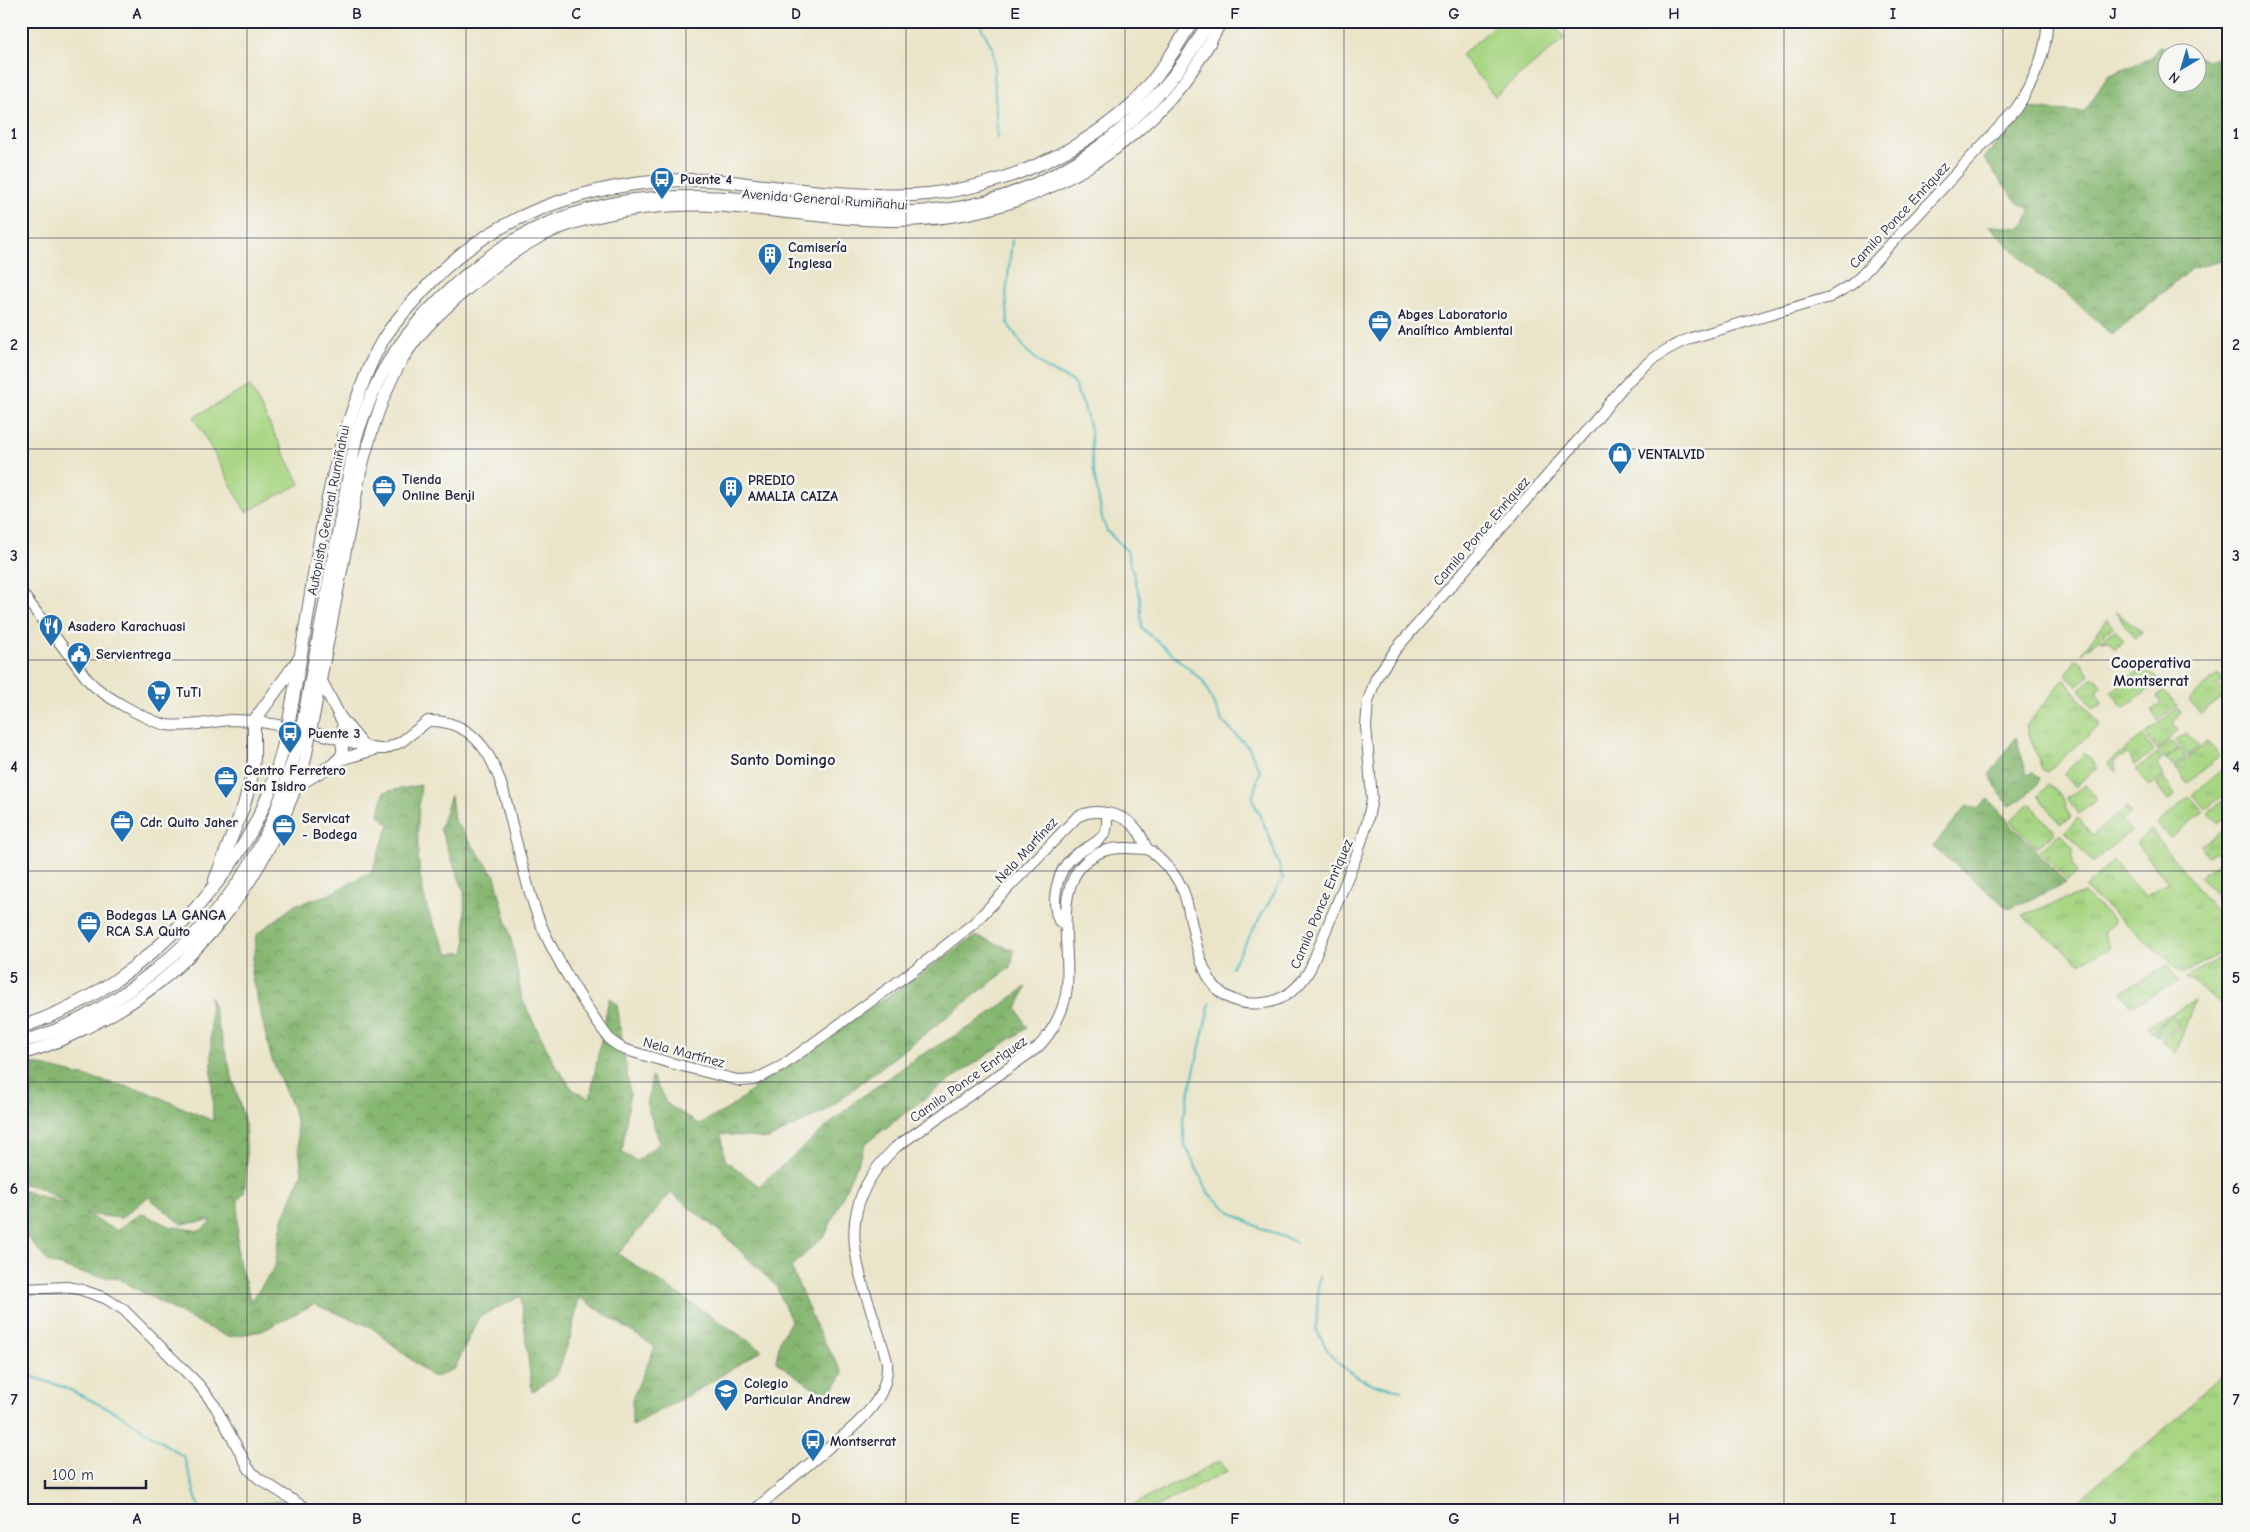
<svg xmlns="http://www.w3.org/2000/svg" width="2250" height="1532" font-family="'Comic Neue',sans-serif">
  <defs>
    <pattern id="grass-tufts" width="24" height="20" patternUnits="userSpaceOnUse" patternTransform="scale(1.25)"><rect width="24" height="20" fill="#a8d683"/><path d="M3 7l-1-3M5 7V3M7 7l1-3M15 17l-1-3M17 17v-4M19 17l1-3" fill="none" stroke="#90b772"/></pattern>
    <pattern id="forest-crowns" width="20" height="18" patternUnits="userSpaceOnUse" patternTransform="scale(1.25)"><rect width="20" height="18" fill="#86b771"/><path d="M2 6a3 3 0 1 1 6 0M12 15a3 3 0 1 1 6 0" fill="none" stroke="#6d945e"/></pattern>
    <pattern id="park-crowns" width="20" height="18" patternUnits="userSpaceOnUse" patternTransform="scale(1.25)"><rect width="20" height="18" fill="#a8d683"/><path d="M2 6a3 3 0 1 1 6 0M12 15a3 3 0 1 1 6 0" fill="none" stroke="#90b772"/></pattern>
  </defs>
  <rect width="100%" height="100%" fill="#f6f6f2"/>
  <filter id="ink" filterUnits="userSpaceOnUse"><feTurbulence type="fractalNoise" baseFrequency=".02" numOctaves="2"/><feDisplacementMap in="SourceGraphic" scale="10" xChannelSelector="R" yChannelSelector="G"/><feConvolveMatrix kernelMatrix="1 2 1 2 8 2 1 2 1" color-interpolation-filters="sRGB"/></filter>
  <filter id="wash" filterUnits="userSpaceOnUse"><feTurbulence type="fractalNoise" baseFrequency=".0096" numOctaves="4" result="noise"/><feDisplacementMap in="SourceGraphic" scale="20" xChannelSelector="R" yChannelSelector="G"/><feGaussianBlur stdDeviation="1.12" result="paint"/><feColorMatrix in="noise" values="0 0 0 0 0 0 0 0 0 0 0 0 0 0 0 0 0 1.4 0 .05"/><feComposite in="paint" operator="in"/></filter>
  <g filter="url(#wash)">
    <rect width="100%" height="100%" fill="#eae5c9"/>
    <!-- grass -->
    <g fill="url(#grass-tufts)" stroke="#657c5f">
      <path d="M 2115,612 L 2142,632 L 2135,638 Z"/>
      <path d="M 2107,619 L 2113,627 L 2081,654 Z"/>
      <path d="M 2115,630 L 2124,641 L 2115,649 L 2109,640 L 2100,641 Z"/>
      <path d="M 2077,658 L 2090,675 L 2077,686 L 2065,675 Z"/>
      <path d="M 2146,665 L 2159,681 L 2123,708 L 2111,691 Z"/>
      <path d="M 2218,674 L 2220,678 L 2224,675 L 2226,678 L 2217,685 L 2226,694 L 2201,714 L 2189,700 Z"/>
      <path d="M 2094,677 L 2102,687 L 2097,691 L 2102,704 L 2093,709 L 2080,689 Z"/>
      <path d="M 2064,679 L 2100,725 L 2047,772 L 2042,769 L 2026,726 Z"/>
      <path d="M 2163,691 L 2177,705 L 2158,720 L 2152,710 L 2161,703 L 2156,697 Z"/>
      <path d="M 2177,708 L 2181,712 L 2173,723 L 2178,731 L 2157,750 L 2145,734 Z"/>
      <path d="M 2186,733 L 2199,747 L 2188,756 L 2176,741 Z"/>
      <path d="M 2143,736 L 2154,751 L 2135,765 L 2127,753 L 2113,763 L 2117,770 L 2115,772 L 2108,763 Z"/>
      <path d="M 2169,742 L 2174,743 L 2179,748 L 2165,759 L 2158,751 Z"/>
      <path d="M 2208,742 L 2220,756 L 2188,783 L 2175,768 Z"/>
      <path d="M 2180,749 L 2186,757 L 2174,767 L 2165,759 Z"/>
      <path d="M 2085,753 L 2097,768 L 2075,787 L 2064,774 Z"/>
      <path d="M 2157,753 L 2162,759 L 2157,765 L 2163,776 L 2149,786 L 2136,770 Z"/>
      <path d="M 2228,764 L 2229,791 L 2206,809 L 2192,795 Z"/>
      <path d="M 2163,778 L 2175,795 L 2168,801 L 2156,783 Z"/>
      <path d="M 2048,785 L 2054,788 L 2066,803 L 2065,807 L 2071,818 L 2060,824 L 2038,796 Z"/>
      <path d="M 2085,785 L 2097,799 L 2079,814 L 2067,798 Z"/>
      <path d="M 2189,797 L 2204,811 L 2170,838 L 2157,824 Z"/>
      <path d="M 2228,797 L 2229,822 L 2227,823 L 2222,819 L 2218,823 L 2208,812 Z"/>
      <path d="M 2030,803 L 2055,833 L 2036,848 L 2011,820 Z"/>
      <path d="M 2127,807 L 2131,813 L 2122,820 L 2131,831 L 2093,863 L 2065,831 L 2078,818 L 2092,836 Z"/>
      <path d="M 2151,830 L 2229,928 L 2229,948 L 2183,974 L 2085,888 L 2113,861 L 2145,897 L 2168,882 L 2136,843 Z"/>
      <path d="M 2221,832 L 2229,841 L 2229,849 L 2219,857 L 2215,852 L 2208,856 L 2201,845 Z"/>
      <path d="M 2061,833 L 2073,848 L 2073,864 L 2077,873 L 2068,881 L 2040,851 Z"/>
      <path d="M 2229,854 L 2229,882 L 2215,894 L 2200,877 Z"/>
      <path d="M 2084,893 L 2115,921 L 2104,933 L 2110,948 L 2079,963 L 2022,915 Z"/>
      <path d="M 2229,952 L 2229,1011 L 2186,978 Z"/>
      <path d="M 2168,965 L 2179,982 L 2131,1006 L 2121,992 Z"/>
      <path d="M 2195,1001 L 2175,1053 L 2162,1041 L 2180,1027 L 2172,1015 L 2155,1029 L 2159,1036 L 2158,1038 L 2147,1026 Z"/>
      <path d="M 2229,1369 L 2229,1511 L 2070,1511 L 2083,1495 L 2160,1433 Z"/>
    </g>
    <!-- forest -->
    <g fill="url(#forest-crowns)" stroke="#546c56" fill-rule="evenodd">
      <path d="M 2159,46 L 2181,52 L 2168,52 L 2168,82 L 2198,82 L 2198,57 L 2207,60 L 2229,54 L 2229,259 L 2191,269 L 2112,335 L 2065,292 L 2037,274 L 1989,226 L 2022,228 L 2031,210 L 2017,202 L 1984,159 L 2024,108 L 2084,112 L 2108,76 L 2153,57 Z"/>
      <path d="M 2016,737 L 2027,775 L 2033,773 L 2040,778 C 2034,791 2022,800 2009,806 L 1996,788 L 1990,774 Z"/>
      <path d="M 421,785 C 416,828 415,875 430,916 C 435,929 443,941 449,954 L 466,952 L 464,891 L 440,829 L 451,795 L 454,820 L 495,876 L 513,948 L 522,999 L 554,1063 L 573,1090 L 590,1098 L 609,998 L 617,1004 L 630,1094 L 622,1153 L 637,1161 L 660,1143 L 647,1106 L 652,1076 L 667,1104 L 699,1124 L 728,1109 L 756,1087 L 975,936 L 1014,950 L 1011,967 L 825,1111 L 768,1139 L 721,1134 L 725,1160 L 759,1186 L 857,1100 L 918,1057 L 980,1021 L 1026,987 L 1017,1009 L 1027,1028 L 937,1089 L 866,1143 L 826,1234 L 791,1267 L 817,1329 L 843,1373 L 829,1398 L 776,1362 L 780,1339 L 791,1321 L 776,1286 L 723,1234 L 671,1193 L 618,1254 L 762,1350 L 701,1388 L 632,1426 L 632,1399 L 655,1347 L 579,1297 L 571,1335 L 557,1375 L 532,1392 L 521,1296 L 479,1317 L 455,1368 L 434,1378 L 371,1327 L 314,1304 L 262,1331 L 228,1337 L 181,1314 L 119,1279 L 82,1273 L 48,1262 L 24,1233 L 21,1228 L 21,1190 L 68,1205 L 39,1188 L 21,1183 L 21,1061 L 145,1091 L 213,1121 L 210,996 L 245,1123 L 247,1164 L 244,1193 L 238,1200 L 237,1256 L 251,1302 L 275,1266 L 282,1222 L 302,1172 L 295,1115 L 271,1057 L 251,973 L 256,935 L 295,905 L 328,895 L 372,871 L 389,825 L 379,815 L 384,792 ZM 148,1197 L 182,1224 L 213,1220 L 200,1231 L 169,1226 L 141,1213 L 116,1230 L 85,1214 L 121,1218 Z"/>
      <path d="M 1988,799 L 2066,883 L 2009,909 L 1933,847 L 1967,805 L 1977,809 Z"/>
    </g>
    <!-- park -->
    <path fill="url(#park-crowns)" stroke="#657c5f" d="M 1220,1461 L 1227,1471 L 1148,1511 L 1123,1510 Z"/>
    <!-- garden -->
    <g fill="#a8d683" stroke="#657c5f">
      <path d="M 1501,21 L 1551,21 L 1565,38 L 1495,96 L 1461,55 Z"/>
      <path d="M 250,386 L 300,484 L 246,512 L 194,417 Z"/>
      <path d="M 2172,1015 L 2179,1025 L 2163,1038 L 2157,1029 Z"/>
      <path d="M 294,1500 L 296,1511 L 232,1511 L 231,1506 Z"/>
    </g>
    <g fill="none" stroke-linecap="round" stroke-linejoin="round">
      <!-- stream -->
      <g stroke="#47b6be" stroke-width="2">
        <path d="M 978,21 L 993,49 L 997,138"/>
        <path d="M 1012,240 L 1006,295 L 1008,324 L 1026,350 L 1047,369 L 1072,381 L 1084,406 L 1091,434 L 1092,461 L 1102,518 L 1107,531 L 1127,551 L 1140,598 L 1142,628 L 1203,681 L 1222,721 L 1249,748 L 1260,771 L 1252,799 L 1269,835 L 1283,878 L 1231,968"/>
        <path d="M 1210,1003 L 1183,1119 L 1185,1145 L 1209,1194 L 1232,1213 L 1256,1226 L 1296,1242"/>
        <path d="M 1319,1276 L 1316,1329 L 1330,1355 L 1349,1372 L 1372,1384 L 1402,1390"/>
        <path d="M 21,1373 L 66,1388 L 121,1415 L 184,1457 L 200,1511"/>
      </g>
    </g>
  </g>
  <g filter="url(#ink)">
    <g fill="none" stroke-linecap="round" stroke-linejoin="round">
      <defs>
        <g id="secondary">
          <path d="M 21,592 L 88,680 C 101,695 148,721 167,725 C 188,728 211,721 232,720 C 248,720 262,722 278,725"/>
          <path d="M 320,734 L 376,749 L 385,749 L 401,742 L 428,721 C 492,719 503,788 515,837 C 522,863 528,891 538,917 C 553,956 586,1008 611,1041 L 623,1049 L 667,1062 L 741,1081 L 754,1080 L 782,1066 L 929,959 L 974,923 L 1077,817 C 1096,807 1125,813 1138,831 C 1142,836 1144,843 1147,849"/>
          <path d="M 1065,924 L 1059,921 C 1050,901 1057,870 1074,856 C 1083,849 1099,843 1105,833 C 1108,827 1107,820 1107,813"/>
          <path d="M 21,1289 L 67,1287 L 79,1289 L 105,1298 L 124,1310 L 199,1385 L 215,1406 L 249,1469 L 258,1478 L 310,1511"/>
          <path d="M 753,1511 L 851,1429 C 871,1411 889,1391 887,1362 C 866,1281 821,1218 896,1147 L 1037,1048 C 1053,1032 1065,1009 1067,987 C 1071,944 1049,874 1101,852 C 1115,846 1132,848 1147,849 L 1151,851 C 1164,863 1178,876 1184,893 C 1198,936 1196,1011 1263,1003 C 1284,1001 1300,987 1310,969 L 1358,852 L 1367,823 L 1372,799 L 1366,726 L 1368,701 L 1376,678 L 1396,649 L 1601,414 C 1626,381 1651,353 1691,338 L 1830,297 L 1852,284 L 1861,276 L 2015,110 C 2032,86 2048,51 2047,21"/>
        </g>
        <g id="primary">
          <path d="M 321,680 L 340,717 L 363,745"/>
          <path d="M 335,762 C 348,752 340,747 342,736 C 343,730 344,726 342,720"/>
          <path d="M 297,786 L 342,759 L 376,749"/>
          <path d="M 21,1054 C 45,1048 67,1038 88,1027 C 199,973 268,876 305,761 L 360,474 C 369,438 380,400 398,367 C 414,337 439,313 465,291 C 489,270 515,249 544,235 C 586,214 654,204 701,205 C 773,208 845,223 916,220 C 1044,214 1166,138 1221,21"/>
        </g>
        <g id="highway">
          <path d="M 215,880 L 244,805 L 251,779 L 254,759 L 254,721 L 299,659"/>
          <path d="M 21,1027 C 85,1006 143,967 188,917 C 224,877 254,836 272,785 C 284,751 290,717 296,682 C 314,588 322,489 357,399 C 365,377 373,355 386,335 C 403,311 423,290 444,269 C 512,205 612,178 704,180 C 724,180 745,184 765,186 C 814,192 864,197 914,195 C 991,191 1072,158 1130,106 C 1151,87 1178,46 1192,21"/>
          <path d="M 21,1042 C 112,1018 211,936 256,854 C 277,817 289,774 301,733 L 356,437 C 363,416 371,395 381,375 C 411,319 477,258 533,230 C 555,219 579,212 602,206 C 642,196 685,196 726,198 C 796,201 874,218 944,210 C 1057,195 1156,120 1209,21"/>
        </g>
      </defs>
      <!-- secondary casing -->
      <use href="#secondary" stroke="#68666d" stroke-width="12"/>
      <!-- primary casing -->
      <use href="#primary" stroke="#68666d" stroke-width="13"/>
      <!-- highway casing -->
      <use href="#highway" stroke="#68666d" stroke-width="14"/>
      <!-- secondary -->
      <use href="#secondary" stroke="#fff" stroke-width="10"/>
      <!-- primary -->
      <use href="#primary" stroke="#fff" stroke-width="11"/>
      <!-- highway -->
      <use href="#highway" stroke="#fff" stroke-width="12"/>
    </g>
  </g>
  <!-- grid -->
  <path fill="none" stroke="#22223b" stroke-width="1" stroke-opacity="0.55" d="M 247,21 L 247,1511M 466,21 L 466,1511M 686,21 L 686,1511M 906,21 L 906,1511M 1125,21 L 1125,1511M 1344,21 L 1344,1511M 1564,21 L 1564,1511M 1784,21 L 1784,1511M 2003,21 L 2003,1511M 21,238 L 2229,238M 21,449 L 2229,449M 21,660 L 2229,660M 21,871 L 2229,871M 21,1082 L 2229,1082M 21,1294 L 2229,1294"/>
  <!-- icons -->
  <defs>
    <symbol id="bus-pin" viewBox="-11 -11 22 30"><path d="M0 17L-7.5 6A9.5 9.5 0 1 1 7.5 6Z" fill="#1f6fb2" stroke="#f6f6f2"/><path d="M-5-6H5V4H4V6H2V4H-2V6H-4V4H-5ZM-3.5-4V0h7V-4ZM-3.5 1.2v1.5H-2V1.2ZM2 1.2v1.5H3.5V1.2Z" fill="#fff"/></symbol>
    <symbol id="building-pin" viewBox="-11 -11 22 30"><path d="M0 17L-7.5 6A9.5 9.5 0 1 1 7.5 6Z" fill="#1f6fb2" stroke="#f6f6f2"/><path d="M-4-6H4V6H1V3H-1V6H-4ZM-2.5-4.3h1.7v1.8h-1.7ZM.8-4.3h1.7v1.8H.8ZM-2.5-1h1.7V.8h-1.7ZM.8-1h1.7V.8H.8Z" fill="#fff"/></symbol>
    <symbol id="office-pin" viewBox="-11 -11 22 30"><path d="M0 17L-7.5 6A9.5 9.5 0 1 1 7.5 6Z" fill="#1f6fb2" stroke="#f6f6f2"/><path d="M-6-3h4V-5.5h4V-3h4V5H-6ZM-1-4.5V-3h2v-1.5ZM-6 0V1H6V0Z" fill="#fff"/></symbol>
    <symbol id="shop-pin" viewBox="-11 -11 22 30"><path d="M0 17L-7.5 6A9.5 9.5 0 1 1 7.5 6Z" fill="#1f6fb2" stroke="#f6f6f2"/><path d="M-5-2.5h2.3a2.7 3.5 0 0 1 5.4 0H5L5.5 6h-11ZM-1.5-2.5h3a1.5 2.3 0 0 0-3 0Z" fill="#fff"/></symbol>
    <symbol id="restaurant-pin" viewBox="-11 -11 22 30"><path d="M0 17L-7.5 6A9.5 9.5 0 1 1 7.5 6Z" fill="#1f6fb2" stroke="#f6f6f2"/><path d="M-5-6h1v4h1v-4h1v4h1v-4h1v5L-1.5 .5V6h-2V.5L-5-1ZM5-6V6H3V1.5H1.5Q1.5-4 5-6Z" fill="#fff"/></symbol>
    <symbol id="civic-pin" viewBox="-11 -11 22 30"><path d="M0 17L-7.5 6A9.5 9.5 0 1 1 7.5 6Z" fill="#1f6fb2" stroke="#f6f6f2"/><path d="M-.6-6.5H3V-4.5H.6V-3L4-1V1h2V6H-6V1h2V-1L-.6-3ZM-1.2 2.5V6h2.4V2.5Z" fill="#fff"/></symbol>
    <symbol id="supermarket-pin" viewBox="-11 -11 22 30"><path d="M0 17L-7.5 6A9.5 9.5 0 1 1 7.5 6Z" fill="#1f6fb2" stroke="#f6f6f2"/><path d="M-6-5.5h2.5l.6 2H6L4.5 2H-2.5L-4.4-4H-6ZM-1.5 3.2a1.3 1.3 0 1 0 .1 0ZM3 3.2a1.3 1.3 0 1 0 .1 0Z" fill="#fff"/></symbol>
    <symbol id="school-pin" viewBox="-11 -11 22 30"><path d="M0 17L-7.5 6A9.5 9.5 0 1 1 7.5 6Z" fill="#1f6fb2" stroke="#f6f6f2"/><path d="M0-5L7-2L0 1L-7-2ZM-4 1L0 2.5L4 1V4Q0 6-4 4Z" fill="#fff"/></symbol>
  </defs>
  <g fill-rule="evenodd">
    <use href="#bus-pin" x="648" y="165" width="28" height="38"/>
    <use href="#building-pin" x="756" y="241" width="28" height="38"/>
    <use href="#office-pin" x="1366" y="308" width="28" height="38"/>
    <use href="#shop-pin" x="1606" y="440" width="28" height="38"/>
    <use href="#office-pin" x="370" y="473" width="28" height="38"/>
    <use href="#building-pin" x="717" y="474" width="28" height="38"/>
    <use href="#restaurant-pin" x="37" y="612" width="28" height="38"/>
    <use href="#civic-pin" x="65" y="640" width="28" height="38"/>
    <use href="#supermarket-pin" x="145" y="678" width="28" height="38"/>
    <use href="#bus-pin" x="276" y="719" width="28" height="38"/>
    <use href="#office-pin" x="212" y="764" width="28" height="38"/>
    <use href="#office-pin" x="108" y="808" width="28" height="38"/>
    <use href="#office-pin" x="270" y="812" width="28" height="38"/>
    <use href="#office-pin" x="75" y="909" width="28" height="38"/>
    <use href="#school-pin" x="712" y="1377" width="28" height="38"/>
    <use href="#bus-pin" x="799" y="1427" width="28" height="38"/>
  </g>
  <g text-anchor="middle" stroke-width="5" stroke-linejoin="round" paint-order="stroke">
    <!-- poi labels -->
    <g font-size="14" font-weight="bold" fill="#22223b" stroke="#f6f6f2" text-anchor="start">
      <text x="680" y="184">Puente 4</text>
      <text x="788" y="252">Camisería<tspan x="788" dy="16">Inglesa</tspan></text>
      <text x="1398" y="319">Abges Laboratorio<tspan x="1398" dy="16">Analítico Ambiental</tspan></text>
      <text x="1638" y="459">VENTALVID</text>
      <text x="402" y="484">Tienda<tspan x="402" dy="16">Online Benji</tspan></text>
      <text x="748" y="485">PREDIO<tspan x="748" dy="16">AMALIA CAIZA</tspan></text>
      <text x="68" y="631">Asadero Karachuasi</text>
      <text x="96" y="659">Servientrega</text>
      <text x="176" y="697">TuTi</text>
      <text x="308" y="738">Puente 3</text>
      <text x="244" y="775">Centro Ferretero<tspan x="244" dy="16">San Isidro</tspan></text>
      <text x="302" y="823">Servicat<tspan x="302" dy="16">- Bodega</tspan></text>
      <text x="140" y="827">Cdr. Quito Jaher</text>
      <text x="106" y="920">Bodegas LA GANGA<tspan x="106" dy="16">RCA S.A Quito</tspan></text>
      <text x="744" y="1388">Colegio<tspan x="744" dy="16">Particular Andrew</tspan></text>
      <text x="830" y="1446">Montserrat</text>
    </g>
    <!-- street labels -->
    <g font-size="14" fill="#22223b" stroke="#f6f6f2">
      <text transform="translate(825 199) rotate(4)" y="5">Avenida General Rumiñahui</text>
      <text transform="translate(1899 215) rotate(-47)" y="5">Camilo Ponce Enrìquez</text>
      <text transform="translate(328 510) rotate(-79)" y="5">Autopista General Rumiñahui</text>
      <text transform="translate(1481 531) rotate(-49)" y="5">Camilo Ponce Enrìquez</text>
      <text transform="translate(1026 850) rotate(-47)" y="5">Nela Martínez</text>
      <text transform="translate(1321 904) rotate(-67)" y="5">Camilo Ponce Enrìquez</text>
      <text transform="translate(684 1052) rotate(15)" y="5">Nela Martínez</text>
      <text transform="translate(968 1079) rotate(-35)" y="5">Camilo Ponce Enrìquez</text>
    </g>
    <!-- quarter labels -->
    <g font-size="16" font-weight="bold" fill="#22223b" stroke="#f6f6f2">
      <text x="2151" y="668">Cooperativa<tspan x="2151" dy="18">Montserrat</tspan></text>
      <text x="783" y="765">Santo Domingo</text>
    </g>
  </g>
  <!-- margin -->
  <rect width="2250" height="1532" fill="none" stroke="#f6f6f2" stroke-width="55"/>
  <!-- north arrow -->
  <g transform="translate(2182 68) rotate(218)"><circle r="24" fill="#f6f6f2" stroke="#a1a1a9"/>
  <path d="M0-4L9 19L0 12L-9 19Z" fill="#1f6fb2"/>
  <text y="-8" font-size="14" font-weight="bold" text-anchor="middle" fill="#22223b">N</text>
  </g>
  <!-- scale -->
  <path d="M45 1480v8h101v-8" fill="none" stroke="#22223b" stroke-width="2.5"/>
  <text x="52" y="1480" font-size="15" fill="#22223b" stroke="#f6f6f2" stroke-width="4" paint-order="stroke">100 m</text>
  <rect x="28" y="28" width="2194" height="1476" fill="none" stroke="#22223b" stroke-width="2"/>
  <g font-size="16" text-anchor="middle" font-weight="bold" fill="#22223b">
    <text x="137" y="19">A</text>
    <text x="357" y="19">B</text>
    <text x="576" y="19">C</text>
    <text x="796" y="19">D</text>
    <text x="1015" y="19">E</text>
    <text x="1235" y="19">F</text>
    <text x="1454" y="19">G</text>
    <text x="1674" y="19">H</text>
    <text x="1893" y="19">I</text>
    <text x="2113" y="19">J</text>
    <text x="14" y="139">1</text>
    <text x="2236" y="139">1</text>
    <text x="14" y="350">2</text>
    <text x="2236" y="350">2</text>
    <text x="14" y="561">3</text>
    <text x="2236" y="561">3</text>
    <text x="14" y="772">4</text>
    <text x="2236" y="772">4</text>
    <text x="14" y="983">5</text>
    <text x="2236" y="983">5</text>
    <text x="14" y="1194">6</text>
    <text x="2236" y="1194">6</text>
    <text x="14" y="1405">7</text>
    <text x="2236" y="1405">7</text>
    <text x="137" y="1524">A</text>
    <text x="357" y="1524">B</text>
    <text x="576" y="1524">C</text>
    <text x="796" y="1524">D</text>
    <text x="1015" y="1524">E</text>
    <text x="1235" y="1524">F</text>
    <text x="1454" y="1524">G</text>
    <text x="1674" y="1524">H</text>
    <text x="1893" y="1524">I</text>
    <text x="2113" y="1524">J</text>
  </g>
</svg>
